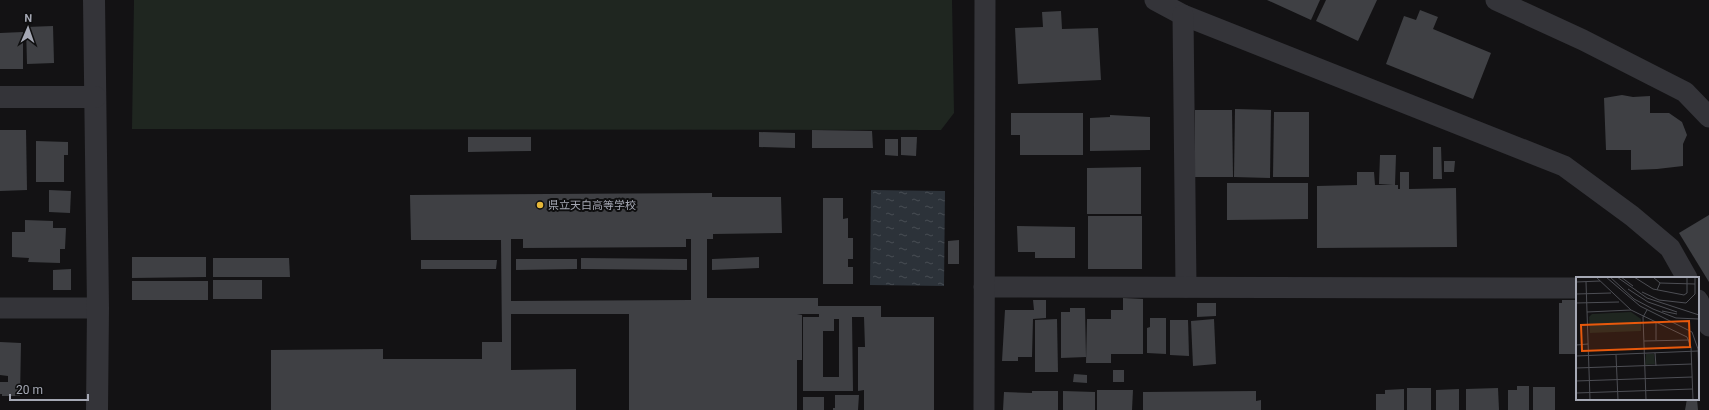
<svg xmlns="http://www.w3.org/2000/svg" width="1709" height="410" font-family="Roboto,'Noto Sans JP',sans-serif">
  <defs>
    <pattern id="water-ripples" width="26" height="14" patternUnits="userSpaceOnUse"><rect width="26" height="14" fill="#2c3239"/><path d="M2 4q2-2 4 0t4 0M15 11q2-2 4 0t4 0" fill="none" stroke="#484d53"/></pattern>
  </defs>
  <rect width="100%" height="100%" fill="#131214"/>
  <!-- pitch -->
  <path fill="#1f2620" d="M 134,0 L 952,0 L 954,113 L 941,130 L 132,129 Z"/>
  <!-- water -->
  <path fill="url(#water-ripples)" d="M 871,190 L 945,191 L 944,286 L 870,285 Z"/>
  <!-- building -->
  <g fill="#3f4044" fill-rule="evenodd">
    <path d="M 1267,0 L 1320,0 L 1311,20 Z"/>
    <path d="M 1326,0 L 1377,0 L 1358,41 L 1316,21 Z"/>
    <path d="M 1420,10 L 1438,17 L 1433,29 L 1491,53 L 1473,99 L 1386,64 L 1404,16 L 1416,20 Z"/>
    <path d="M 1061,11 L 1062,29 L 1098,28 L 1101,80 L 1018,84 L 1015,28 L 1043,27 L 1042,12 Z"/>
    <path d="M 53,26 L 54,63 L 27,64 L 26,27 Z"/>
    <path d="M 23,32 L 23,69 L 0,69 L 0,33 Z"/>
    <path d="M 1622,95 L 1633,97 L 1650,96 L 1650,113 L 1669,113 L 1682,122 L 1687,135 L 1683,144 L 1683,166 L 1657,169 L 1631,170 L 1631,150 L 1606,150 L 1604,98 Z"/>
    <path d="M 1235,109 L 1271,110 L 1270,178 L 1234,177 Z"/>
    <path d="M 1195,110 L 1232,110 L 1233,177 L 1195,177 Z"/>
    <path d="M 1274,112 L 1309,112 L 1309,177 L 1273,177 Z"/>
    <path d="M 1011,113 L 1083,113 L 1083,155 L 1020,155 L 1020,135 L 1011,135 Z"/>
    <path d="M 1110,115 L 1150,117 L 1150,150 L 1090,151 L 1090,118 L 1110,117 Z"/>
    <path d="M 0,130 L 26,130 L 27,190 L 0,191 Z"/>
    <path d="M 812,130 L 872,131 L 873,148 L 812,148 Z"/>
    <path d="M 759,132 L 795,133 L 795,148 L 759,147 Z"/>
    <path d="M 468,137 L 531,137 L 531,151 L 468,152 Z"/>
    <path d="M 901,137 L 917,137 L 916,156 L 901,155 Z"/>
    <path d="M 885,139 L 898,139 L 898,156 L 885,155 Z"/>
    <path d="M 36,141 L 68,142 L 68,155 L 64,155 L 64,182 L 36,182 Z"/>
    <path d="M 1433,147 L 1441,147 L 1442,179 L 1433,179 Z"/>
    <path d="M 1380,155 L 1396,155 L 1395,185 L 1398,185 L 1398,189 L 1400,189 L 1400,172 L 1409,172 L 1409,189 L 1456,188 L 1457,247 L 1317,248 L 1317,186 L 1357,185 L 1357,172 L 1374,172 L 1375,185 L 1393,185 L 1379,184 Z"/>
    <path d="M 1444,161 L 1455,161 L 1454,172 L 1444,172 Z"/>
    <path d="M 1141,167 L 1141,214 L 1087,214 L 1087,168 Z"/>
    <path d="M 1227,183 L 1308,183 L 1308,219 L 1227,220 Z"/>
    <path d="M 49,190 L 71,191 L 70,213 L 49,212 Z"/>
    <path d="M 712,193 L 712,197 L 781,197 L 782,233 L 713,234 L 713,239 L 707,239 L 707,298 L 818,298 L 818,306 L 881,306 L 881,317 L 934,317 L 934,410 L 864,410 L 864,390 L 858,391 L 858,347 L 865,347 L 864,317 L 852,317 L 853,391 L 803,391 L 803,317 L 819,317 L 819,314 L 797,314 L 802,315 L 802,360 L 797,360 L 797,410 L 629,410 L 629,314 L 511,314 L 511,370 L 576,369 L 576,410 L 271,410 L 271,350 L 383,349 L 383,359 L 482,359 L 482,342 L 502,342 L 501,240 L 411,240 L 410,195 ZM 511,239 L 523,239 L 523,248 L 686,247 L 686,239 L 691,239 L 691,300 L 511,301 ZM 834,319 L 839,319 L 839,377 L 823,377 L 823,331 L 834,331 Z"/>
    <path d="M 823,198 L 843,198 L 843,219 L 848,218 L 848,238 L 853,238 L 853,259 L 848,259 L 848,267 L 853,267 L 853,284 L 823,284 Z"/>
    <path d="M 1709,215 L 1709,282 L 1679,233 Z"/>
    <rect x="1088" y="216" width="54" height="53"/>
    <path d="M 25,220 L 53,221 L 53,228 L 66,228 L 65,249 L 60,249 L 60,263 L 28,262 L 29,258 L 12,257 L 12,232 L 25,232 Z"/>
    <path d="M 1017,226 L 1075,227 L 1075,258 L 1035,258 L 1035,252 L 1018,252 Z"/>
    <path d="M 959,240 L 959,264 L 948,264 L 948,241 Z"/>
    <path d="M 132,257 L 206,257 L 206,277 L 132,278 Z"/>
    <path d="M 759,257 L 759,268 L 712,270 L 712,259 Z"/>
    <path d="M 213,258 L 289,258 L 290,277 L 213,277 Z"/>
    <path d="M 581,258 L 687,259 L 687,270 L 581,269 Z"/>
    <path d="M 516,259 L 577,259 L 577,269 L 516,270 Z"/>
    <path d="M 421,260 L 497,260 L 496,269 L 421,269 Z"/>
    <path d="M 71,269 L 71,290 L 53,290 L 53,270 Z"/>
    <rect x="213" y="280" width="49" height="19"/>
    <rect x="132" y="281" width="76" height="19"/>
    <path d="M 1123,298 L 1143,299 L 1143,354 L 1111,354 L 1111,363 L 1086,363 L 1087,319 L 1111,319 L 1111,310 L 1123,310 Z"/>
    <path d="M 1033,300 L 1046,300 L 1046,318 L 1033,319 L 1032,357 L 1018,357 L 1018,361 L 1002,361 L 1005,310 L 1034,310 Z"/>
    <path d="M 1562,300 L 1576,300 L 1577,354 L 1559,354 L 1559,303 L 1562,303 Z"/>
    <path d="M 1197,303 L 1216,303 L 1216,316 L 1197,317 Z"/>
    <path d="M 1070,308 L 1085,308 L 1086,357 L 1061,358 L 1061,312 L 1070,312 Z"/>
    <path d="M 1150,318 L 1166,318 L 1166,354 L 1147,353 L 1147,328 L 1150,327 Z"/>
    <path d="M 1057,319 L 1058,372 L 1035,372 L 1035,320 Z"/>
    <path d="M 1214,319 L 1216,364 L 1193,366 L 1191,321 Z"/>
    <path d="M 1170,320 L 1188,320 L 1189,356 L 1170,355 Z"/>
    <path d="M 0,342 L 21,343 L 20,396 L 2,396 L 2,394 L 0,394 L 0,382 L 8,382 L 8,376 L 0,375 Z"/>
    <rect x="1113" y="370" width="11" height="12"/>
    <path d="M 1074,374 L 1087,375 L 1087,383 L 1073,382 Z"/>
    <path d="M 1517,386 L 1529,386 L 1529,410 L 1508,410 L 1508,390 L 1517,390 Z"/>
    <rect x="1533" y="387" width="22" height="23"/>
    <rect x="1407" y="388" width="24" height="22"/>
    <path d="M 1498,388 L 1499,410 L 1466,410 L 1466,389 Z"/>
    <path d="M 1404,389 L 1404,410 L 1376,410 L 1376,394 L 1385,394 L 1385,390 Z"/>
    <path d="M 1459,389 L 1459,410 L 1436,410 L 1436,390 Z"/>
    <path d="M 1097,390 L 1133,390 L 1132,410 L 1097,410 Z"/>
    <path d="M 1032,391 L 1058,391 L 1058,410 L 1003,410 L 1004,392 L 1032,393 Z"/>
    <path d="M 1063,391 L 1095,392 L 1095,410 L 1063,410 Z"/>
    <path d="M 1256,391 L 1256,401 L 1261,400 L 1261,410 L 1143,410 L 1143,392 Z"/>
    <path d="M 835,395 L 859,395 L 858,410 L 833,410 L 833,408 L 835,408 Z"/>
    <rect x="803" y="397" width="21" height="13"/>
    <path d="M 1687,399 L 1697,399 L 1698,410 L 1685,410 Z"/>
  </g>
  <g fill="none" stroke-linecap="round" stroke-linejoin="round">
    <!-- minor -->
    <g stroke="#343439" stroke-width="21">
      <path d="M 1155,0 L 1183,15 L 1564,166 L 1632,216 L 1670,248 L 1687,278"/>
      <path d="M 1496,0 L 1583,40 L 1685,92 L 1709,117"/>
      <path d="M 1183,15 L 1186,287"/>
      <path d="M 984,287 L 1577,288"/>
      <path d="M 1698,300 L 1709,326"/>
      <path d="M 0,308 L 98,308"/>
      <path d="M 984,410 L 985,0"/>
    </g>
    <!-- tertiary -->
    <g stroke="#343439" stroke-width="22">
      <path d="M 94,0 L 98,308 L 97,410"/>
      <path d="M 0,97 L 95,97"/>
    </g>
  </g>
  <!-- markers -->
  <circle fill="#e6b739" stroke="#0e0e0f" stroke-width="1.5" cx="540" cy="205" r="4"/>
  <g text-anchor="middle" stroke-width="4" stroke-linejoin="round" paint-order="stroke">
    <!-- poi labels -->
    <g font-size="11" fill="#a5a8b4" stroke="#0e0e0f" text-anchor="start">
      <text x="548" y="209">県立天白高等学校</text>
    </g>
  </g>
  <!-- overview -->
  <g transform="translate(1576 277)">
    <rect width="123" height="123" fill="#131214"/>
    <path d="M 78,77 L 79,87 L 69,88 L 70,77 Z" fill="#1f2620"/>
    <path d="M 55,35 L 65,42 L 65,54 L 14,56 L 13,40 L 16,37 Z" fill="#1f2620"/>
    <path fill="none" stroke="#4d4e54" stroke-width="1" d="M 20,0 L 55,33 L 111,60 L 115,70 L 117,123M 30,0 L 64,29 L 116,55 L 122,72 L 123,99M 34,0 L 58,22 L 77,32 L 100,41 L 123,42M 41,0 L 71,21 L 123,38M 45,0 L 57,9M 58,0 L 77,12 L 108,18 L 111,16 L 111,0M 77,0 L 84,6 L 81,13M 0,5 L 24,4M 10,5 L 14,123M 84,6 L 119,7M 52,12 L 72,25 L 101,35M 66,15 L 83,23 L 110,26 L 119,17 L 119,0M 0,17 L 35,16M 0,26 L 43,25M 86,34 L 101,37M 11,35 L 55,33M 80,46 L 80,63M 68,64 L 113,63M 0,68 L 12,67M 79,76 L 80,89M 40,78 L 42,123M 0,79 L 122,74M 0,91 L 116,87M 0,104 L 116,100M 0,116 L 117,112M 70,123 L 67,40 L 71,33"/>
    <path fill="#e8590c" fill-opacity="0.15" stroke="#e8590c" stroke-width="2" d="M 113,44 L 114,70 L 6,74 L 5,48 Z"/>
    <rect width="123" height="123" fill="none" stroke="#a5a8b4" stroke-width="2"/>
  </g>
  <!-- north arrow -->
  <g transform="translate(28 28) rotate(2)" stroke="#0e0e0f" stroke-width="3" paint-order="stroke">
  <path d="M0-3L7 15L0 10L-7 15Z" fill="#a5a8b4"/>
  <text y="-6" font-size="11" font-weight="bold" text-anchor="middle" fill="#a5a8b4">N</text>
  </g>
  <!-- scale -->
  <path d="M10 394v6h78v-6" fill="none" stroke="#a5a8b4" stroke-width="2"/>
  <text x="16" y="394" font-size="12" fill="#a5a8b4" stroke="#0e0e0f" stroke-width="3" paint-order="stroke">20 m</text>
</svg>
